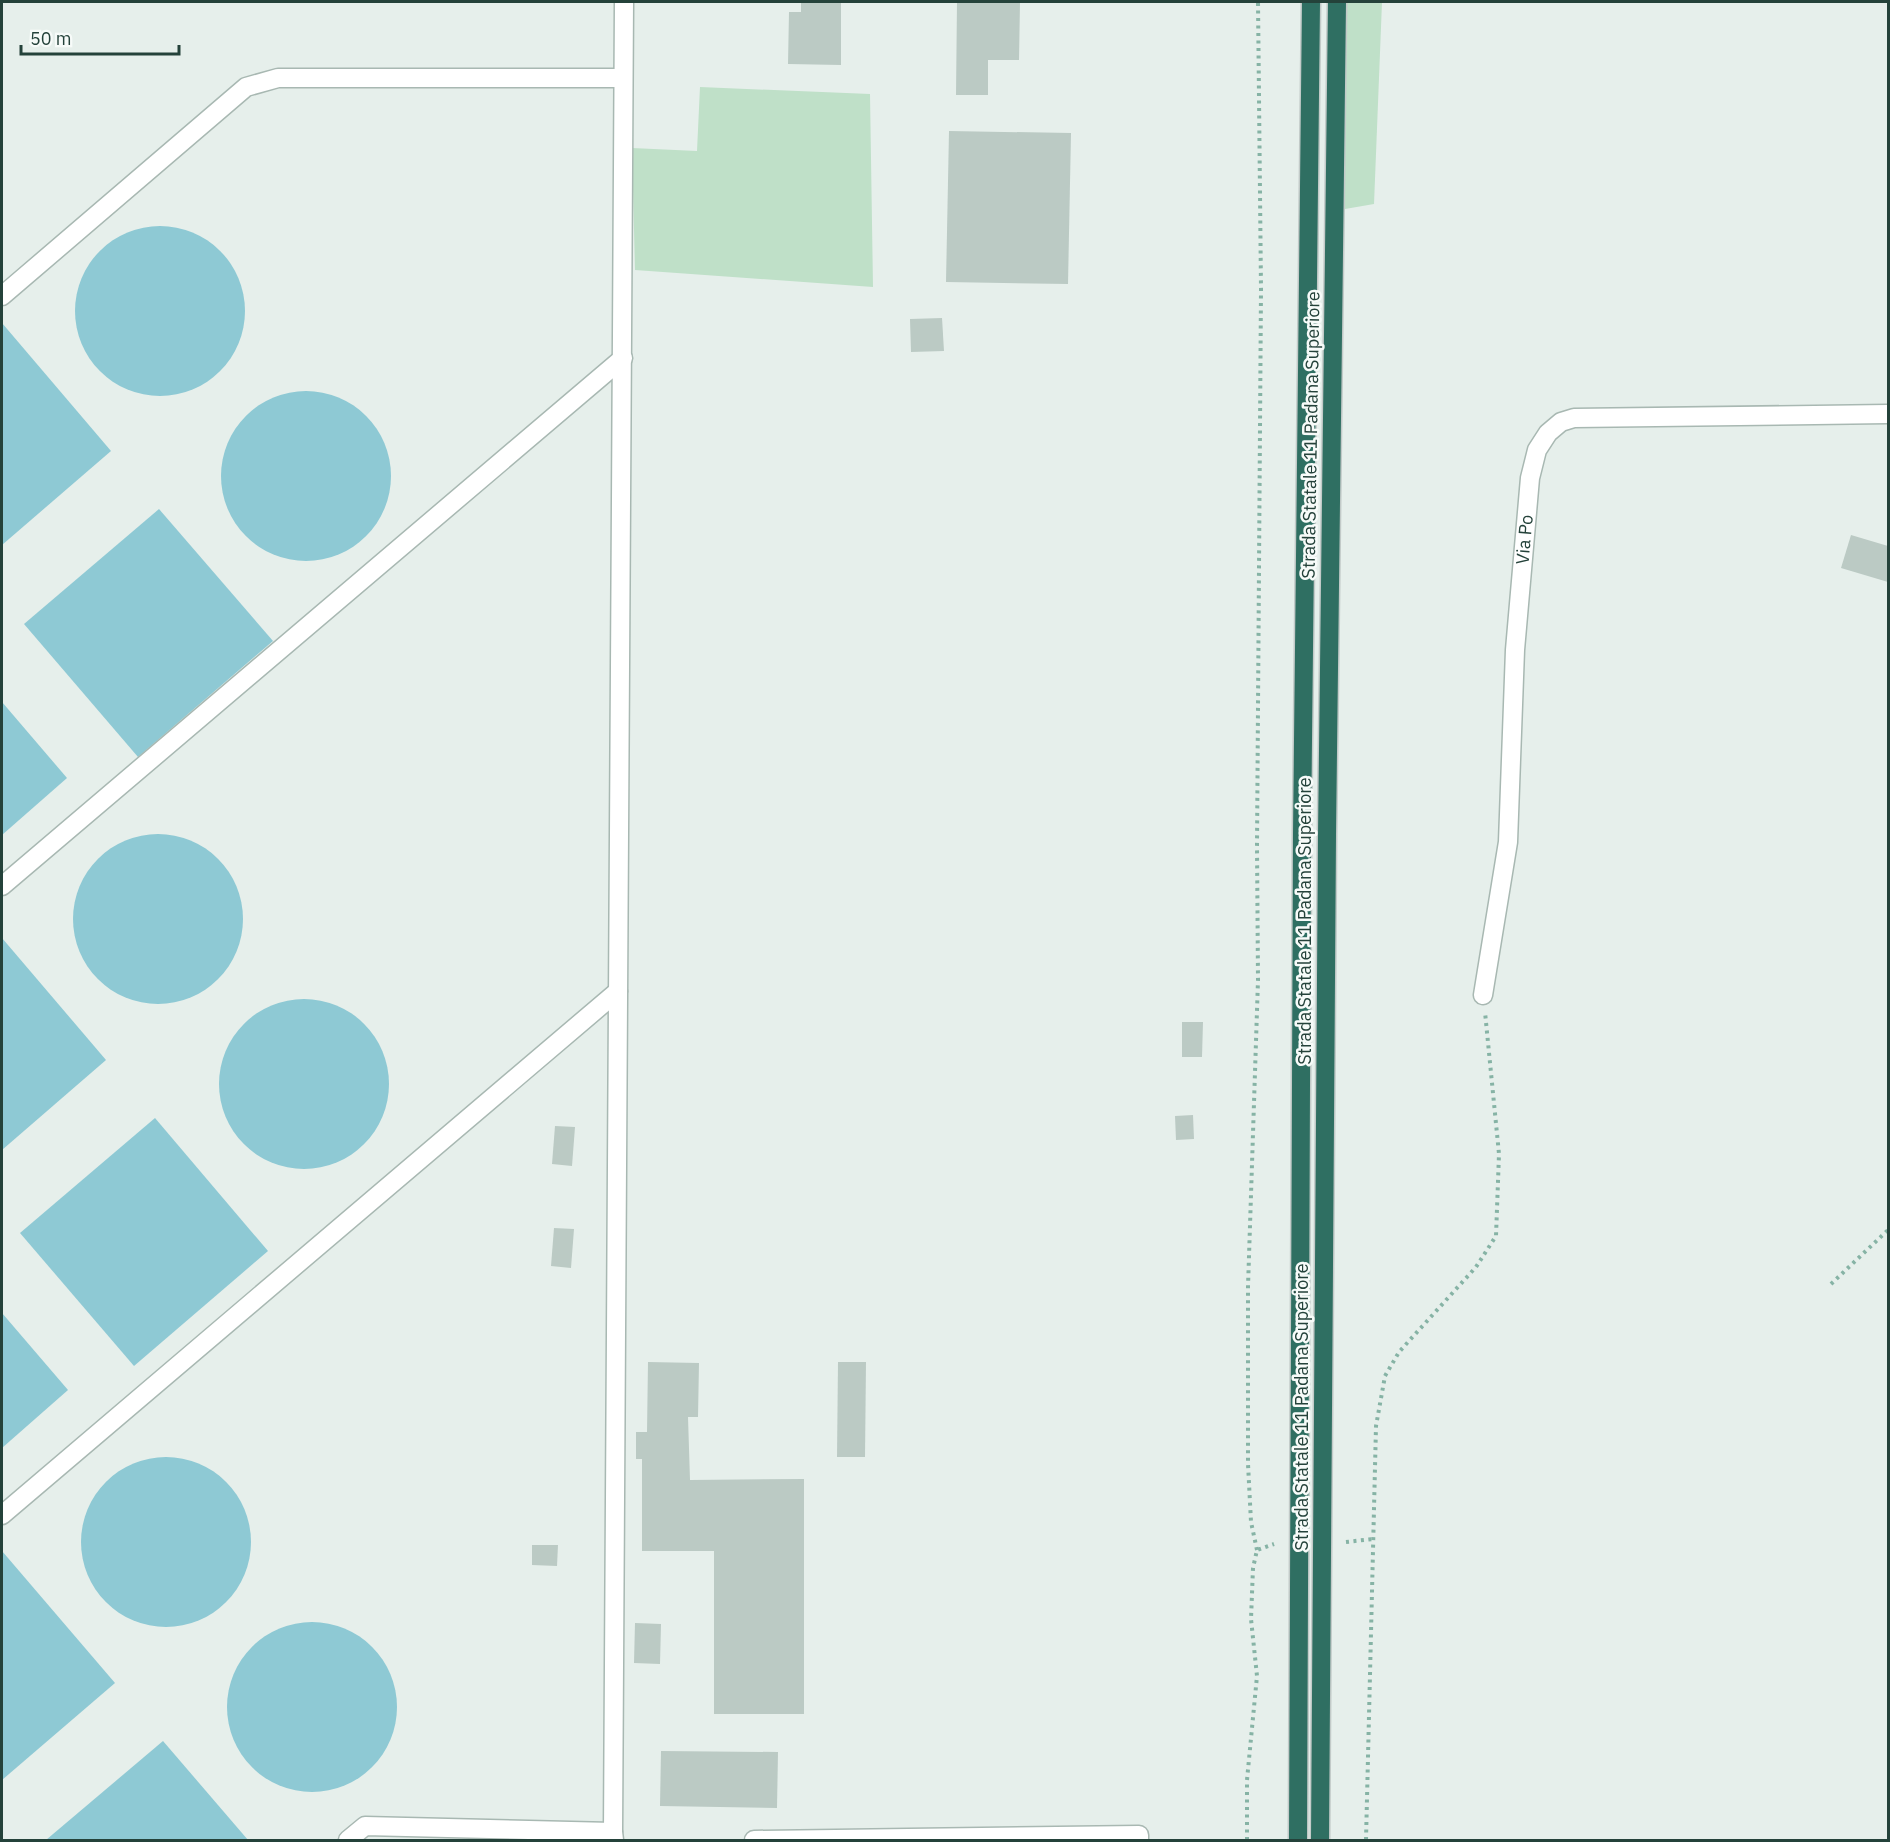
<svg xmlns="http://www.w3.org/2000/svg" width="1890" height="1842" font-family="'IBM Plex Sans',sans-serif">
  <rect width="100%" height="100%" fill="#e6efeb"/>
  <!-- green -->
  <g fill="#bfe0c8">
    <path d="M 1347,2 L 1382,2 L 1374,204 L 1345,209 L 1344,43 Z"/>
    <path d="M 700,87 L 870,94 L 873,287 L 635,270 L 632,148 L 697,151 Z"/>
  </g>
  <!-- water -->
  <g fill="#8ec9d4">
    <circle cx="160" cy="311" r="85"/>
    <path d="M 2,323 L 111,451 L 2,545 Z"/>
    <circle cx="306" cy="476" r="85"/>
    <path d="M 159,509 L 273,641 L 138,757 L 24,624 Z"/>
    <path d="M 2,702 L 67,778 L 2,835 Z"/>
    <circle cx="158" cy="919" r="85"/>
    <path d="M 2,938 L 106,1060 L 2,1150 Z"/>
    <circle cx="304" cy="1084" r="85"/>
    <path d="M 155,1118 L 268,1251 L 134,1366 L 20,1233 Z"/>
    <path d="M 2,1313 L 68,1390 L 2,1448 Z"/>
    <circle cx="166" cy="1542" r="85"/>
    <path d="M 2,1551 L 115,1683 L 2,1780 Z"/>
    <circle cx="312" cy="1707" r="85"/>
    <path d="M 163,1741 L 248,1840 L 46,1840 Z"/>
  </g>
  <!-- building -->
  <g fill="#bbcac4">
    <path d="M 801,2 L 841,2 L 841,65 L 788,64 L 789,12 L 801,12 Z"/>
    <path d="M 957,2 L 1020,2 L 1019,60 L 988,60 L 988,95 L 956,95 Z"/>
    <path d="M 949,131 L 1071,133 L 1068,284 L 946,282 Z"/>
    <path d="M 942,318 L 944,351 L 911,352 L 910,319 Z"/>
    <path d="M 1851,535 L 1888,546 L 1888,582 L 1841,568 Z"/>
    <path d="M 1182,1022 L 1203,1022 L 1202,1057 L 1182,1057 Z"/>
    <path d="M 1193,1115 L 1194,1139 L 1176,1140 L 1175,1116 Z"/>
    <path d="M 555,1126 L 575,1127 L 572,1166 L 552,1164 Z"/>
    <path d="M 554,1228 L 574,1229 L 571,1268 L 551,1266 Z"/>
    <path d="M 648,1362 L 699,1363 L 698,1417 L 688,1417 L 690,1480 L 804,1479 L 804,1714 L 714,1714 L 714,1551 L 642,1551 L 642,1459 L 636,1459 L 636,1432 L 647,1432 Z"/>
    <path d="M 838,1362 L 866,1362 L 865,1457 L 837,1457 Z"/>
    <path d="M 532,1545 L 558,1545 L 557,1566 L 532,1565 Z"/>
    <path d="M 635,1623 L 661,1624 L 660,1664 L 634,1663 Z"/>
    <path d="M 661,1751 L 778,1752 L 777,1808 L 660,1806 Z"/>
  </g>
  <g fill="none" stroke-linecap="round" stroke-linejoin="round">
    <defs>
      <g id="minor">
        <path d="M 2,296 L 246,87 L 278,78 L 623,78"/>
        <path d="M 2,886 L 623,358"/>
        <path id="s1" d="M 1483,995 L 1508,842 L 1515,650 L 1530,478 L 1537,450 L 1548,433 L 1561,422 L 1574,418 L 1888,414"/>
        <path d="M 2,1515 L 618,991"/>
        <path d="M 613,1832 L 624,2"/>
        <path d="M 348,1840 L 365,1826 L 613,1832 L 614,1840"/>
        <path d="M 754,1840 L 1139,1835 L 1139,1840"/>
      </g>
      <g id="highway">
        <path d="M 1298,1840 L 1302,834 L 1311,2"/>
        <path d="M 1320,1840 L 1327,835 L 1337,2"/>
      </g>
    </defs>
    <!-- minor casing -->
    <use href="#minor" stroke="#a8b8b2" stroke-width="21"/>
    <!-- highway casing -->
    <use href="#highway" stroke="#c2cac8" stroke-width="21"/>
    <!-- path -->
    <g stroke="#86b3a5" stroke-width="4" stroke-dasharray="3 4.5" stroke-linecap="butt">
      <path d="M 1831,1284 L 1888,1230"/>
      <path d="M 1346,1542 L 1373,1539"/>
      <path d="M 1257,1550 L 1251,1522 L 1248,1464 L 1248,1287 L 1258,980 L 1257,846 L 1261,289 L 1258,2"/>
      <path d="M 1247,1840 L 1247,1780 L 1257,1676 L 1251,1619 L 1253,1568 L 1257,1550 L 1274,1544"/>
      <path d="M 1366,1840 L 1376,1426 L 1385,1376 L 1399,1352 L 1476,1267 L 1496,1236 L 1499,1154 L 1485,1012"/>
    </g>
    <!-- minor -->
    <use href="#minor" stroke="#fff" stroke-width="18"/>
    <!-- highway -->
    <use href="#highway" stroke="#2f6f62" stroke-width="18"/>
  </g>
  <g text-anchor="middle" stroke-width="5" stroke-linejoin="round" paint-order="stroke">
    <!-- street labels -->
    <g font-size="18" fill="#24423a" stroke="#f7fbf9">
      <text transform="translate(1311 435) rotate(-89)" y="6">Strada Statale 11 Padana Superiore</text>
      <text dy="6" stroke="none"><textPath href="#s1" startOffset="458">Via Po</textPath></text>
      <text transform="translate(1305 921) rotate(-90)" y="6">Strada Statale 11 Padana Superiore</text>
      <text transform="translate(1302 1407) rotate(-90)" y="6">Strada Statale 11 Padana Superiore</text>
    </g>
  </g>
  <!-- border -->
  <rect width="1890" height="1842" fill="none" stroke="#24423a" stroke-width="6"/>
  <!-- scale -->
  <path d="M21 45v9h158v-9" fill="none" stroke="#24423a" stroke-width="3"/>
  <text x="30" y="45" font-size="18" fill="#24423a" stroke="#f7fbf9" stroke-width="4.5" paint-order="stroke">50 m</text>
</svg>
